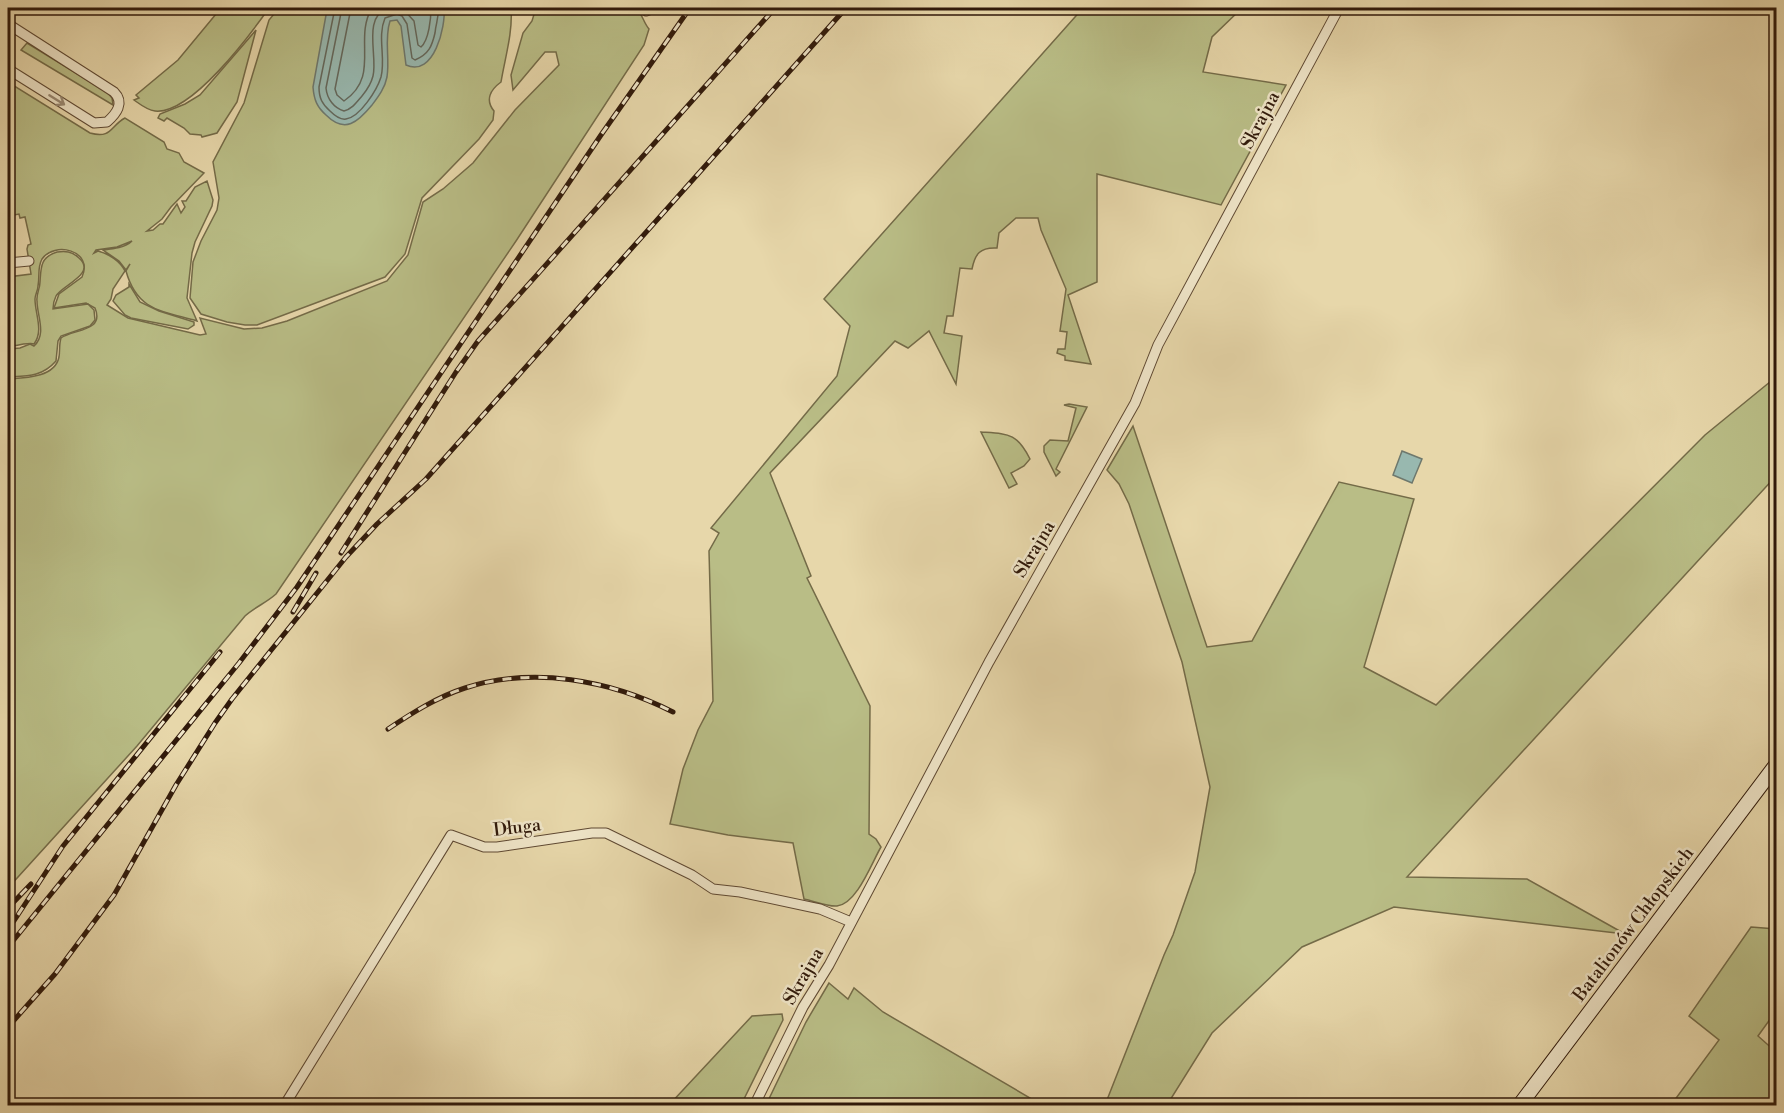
<svg xmlns="http://www.w3.org/2000/svg" width="1784" height="1113" font-family="'Libre Bodoni',serif">
  <rect width="100%" height="100%" fill="#e7d7aa"/>
  <filter id="stains"><feTurbulence type="fractalNoise" baseFrequency=".00333" numOctaves="4"/><feColorMatrix values="0 0 0 0 .2 0 0 0 0 .09 0 0 0 0 .02 0 0 0 .5 -.17"/></filter>
  <radialGradient id="worn" r=".72"><stop offset=".6" stop-color="#630" stop-opacity="0"/><stop offset="1" stop-color="#630" stop-opacity=".3"/></radialGradient>
  <!-- green -->
  <g fill="#b9bd86" stroke="#746b48" stroke-width="1.5">
    <path d="M 221,8 L 269,8 C 250,35 191,115 155,111 C 147,110 141,105 134,100 L 139,98 L 136,95 L 178,60 Z"/>
    <path d="M 279,8 L 511,8 C 513,32 505,58 501,82 C 490,90 485,100 494,111 L 493,120 L 479,139 L 422,198 L 405,254 L 385,277 L 257,325 L 245,325 L 227,322 L 201,314 L 190,298 L 193,262 L 201,241 L 217,210 L 219,198 L 213,162 L 244,103 L 269,20 Z"/>
    <path d="M 536,8 L 635,8 C 642,12 643,22 649,29 L 644,45 L 516,241 L 276,594 C 266,603 255,607 245,616 L 137,746 L 8,888 L 8,379 C 23,378 55,378 59,357 C 60,351 59,344 61,338 C 73,329 105,332 95,308 L 86,303 L 54,308 L 59,294 L 82,277 C 94,250 54,241 42,259 C 37,268 40,276 38,286 C 38,290 35,295 35,299 C 35,314 44,331 34,344 C 29,342 14,346 8,347 L 8,277 L 31,274 L 27,249 L 28,245 L 31,244 L 25,217 L 20,218 L 19,214 L 8,216 L 8,82 L 90,133 C 112,139 110,126 125,118 L 164,142 L 167,149 L 179,153 L 184,162 L 204,173 L 171,207 L 162,219 L 147,231 L 153,230 L 160,224 L 163,224 L 177,204 L 181,213 L 185,207 L 182,201 L 186,201 L 195,187 L 207,181 L 213,200 L 212,206 L 195,242 L 192,253 L 187,298 L 197,321 C 162,311 137,311 126,271 L 130,264 L 126,270 L 119,261 L 103,250 C 113,249 125,248 132,241 L 117,247 L 96,250 L 94,253 L 98,251 C 109,254 120,261 125,271 L 113,289 L 111,299 L 107,305 L 128,318 L 200,335 L 206,334 L 200,318 L 244,329 L 262,328 L 287,321 L 387,281 L 408,255 L 423,202 L 443,189 L 473,163 L 515,110 L 559,65 L 556,52 L 545,52 L 513,90 L 511,75 L 523,33 L 532,21 Z"/>
    <path d="M 1083,8 L 1242,8 L 1212,37 L 1203,72 L 1286,85 L 1221,205 L 1097,174 L 1097,282 L 1068,295 L 1091,364 L 1065,360 L 1065,356 L 1057,353 L 1058,349 L 1065,349 L 1067,332 L 1060,331 L 1066,289 L 1041,230 L 1038,218 L 1016,218 L 999,233 L 997,248 C 980,247 975,254 972,269 L 960,268 L 953,316 L 947,316 L 944,333 L 962,336 L 956,384 L 929,331 L 908,348 L 895,341 L 770,473 L 811,576 L 807,578 L 870,706 L 869,834 L 876,839 L 881,847 C 872,862 857,904 837,906 C 828,907 814,901 804,899 L 793,843 L 728,835 L 670,824 L 683,769 L 698,730 L 713,701 L 709,551 L 719,533 L 711,528 L 837,376 L 850,326 L 824,299 Z"/>
    <path d="M 256,30 L 237,102 L 217,133 L 202,137 L 201,135 L 190,134 L 184,128 L 167,118 L 164,121 L 158,118 L 160,114 L 185,104 L 200,95 Z"/>
    <path d="M 27,43 L 107,92 L 112,98 L 113,105 L 21,50 Z"/>
    <path d="M 57,252 C 65,251 72,251 79,258 C 97,274 62,285 56,296 C 54,300 53,305 53,309 L 88,304 L 94,310 L 95,320 L 90,326 L 61,336 L 58,341 L 56,361 C 42,377 27,376 8,377 L 8,349 L 20,348 L 30,344 L 34,346 C 47,334 37,316 37,301 C 36,294 40,289 40,282 C 41,268 40,257 57,252 Z"/>
    <path d="M 129,284 L 140,302 L 159,311 L 194,322 L 194,325 L 188,329 L 131,318 L 125,315 L 113,301 L 116,295 L 129,287 Z"/>
    <path d="M 1776,377 L 1776,476 L 1407,877 L 1527,879 L 1625,934 L 1394,907 L 1302,947 L 1212,1033 L 1167,1105 L 1105,1105 L 1164,955 L 1173,935 L 1195,872 L 1210,787 L 1182,662 L 1129,504 L 1119,484 L 1107,470 L 1133,426 L 1207,647 L 1252,641 L 1339,482 L 1414,499 L 1364,667 L 1436,705 L 1705,435 Z"/>
    <path d="M 1069,404 L 1087,407 L 1056,469 L 1060,472 L 1056,476 L 1044,452 L 1044,446 L 1050,440 L 1068,441 L 1076,408 L 1064,405 Z"/>
    <path d="M 981,432 C 1009,434 1017,433 1030,459 L 1024,466 L 1011,473 L 1017,484 L 1009,488 Z"/>
    <path d="M 1751,927 L 1776,929 L 1776,1011 L 1758,1036 L 1776,1052 L 1776,1105 L 1671,1105 L 1719,1040 L 1689,1016 Z"/>
    <path d="M 829,983 L 848,999 L 854,988 L 883,1012 L 1042,1105 L 766,1105 L 806,1022 Z"/>
    <path d="M 782,1014 L 783,1020 L 741,1105 L 669,1105 L 752,1016 Z"/>
  </g>
  <!-- water -->
  <g fill="#98b8af" stroke="#6e786d" stroke-width="1.5">
    <path d="M 330,8 L 444,8 C 446,26 434,78 406,65 L 401,26 L 397,20 L 390,21 C 384,39 390,58 387,77 C 385,88 378,97 372,105 C 358,122 345,134 326,115 C 317,107 314,100 313,87 L 326,15 Z"/>
    <path d="M 1402,451 L 1422,459 L 1412,483 L 1393,475 Z"/>
  </g>
  <g fill="none" stroke-linecap="round" stroke-linejoin="round">
    <!-- shore -->
    <g stroke="#64685c" stroke-width="1.5">
      <path d="M 335,8 L 319,87 C 319,98 322,104 330,111 C 334,115 340,120 346,119 C 360,117 377,90 381,77 C 386,58 377,37 385,18 L 397,14 L 402,16 L 407,24 L 412,58 L 415,60 C 429,54 432,46 435,33 C 436,22 439,19 438,8"/>
      <path d="M 342,8 L 326,88 C 327,99 334,108 344,111 C 352,109 356,103 362,96 C 367,90 371,84 373,76 C 378,56 362,17 388,8"/>
      <path d="M 351,8 L 335,89 L 337,95 L 344,101 C 381,76 353,39 372,8"/>
      <path d="M 402,8 L 414,21 L 418,45 L 421,47 C 429,40 431,18 431,8"/>
    </g>
    <defs>
      <g id="street">
        <path d="M 646,11 L 654,8"/>
        <path d="M 8,24 L 114,92 C 125,103 116,114 107,122 L 94,123 L 8,69"/>
        <path d="M 8,263 L 29,261"/>
        <path d="M 284,1106 L 451,835 L 484,847 L 497,847 L 592,833 L 606,833 L 692,875 L 713,889 L 740,892 L 820,909 L 851,922"/>
        <path d="M 754,1106 L 803,1007 L 829,965 L 989,662 L 1135,403 L 1158,345 L 1339,8"/>
      </g>
      <path id="secondary" d="M 1519,1106 L 1776,765"/>
    </defs>
    <!-- street casing -->
    <use href="#street" stroke="#5e4832" stroke-width="11"/>
    <!-- secondary casing -->
    <use href="#secondary" stroke="#30190a" stroke-width="16"/>
    <!-- street -->
    <use href="#street" stroke="#efe5c8" stroke-width="9"/>
    <!-- secondary -->
    <use href="#secondary" stroke="#efe5c8" stroke-width="14"/>
    <defs>
      <g id="rail">
        <path d="M 341,553 L 456,372 L 478,341 L 775,8"/>
        <path d="M 293,612 L 316,573"/>
        <path d="M 388,729 C 412,713 437,697 465,688 C 533,666 610,680 673,712"/>
        <path d="M 8,908 L 31,884"/>
        <path d="M 8,930 L 63,846 L 220,652"/>
        <path d="M 8,947 L 239,663 L 297,587 L 601,135 L 690,8"/>
        <path d="M 8,1027 L 55,974 L 114,895 L 176,785 L 215,723 L 232,699 L 346,557 L 377,524 L 426,479 L 846,8"/>
      </g>
    </defs>
    <!-- rail casing -->
    <use href="#rail" stroke="#30190a" stroke-width="5"/>
    <!-- rail -->
    <use href="#rail" stroke="#efe5c8" stroke-width="3" stroke-dasharray="9" stroke-linecap="butt"/>
  </g>
  <!-- one-way arrows -->
  <defs><path id="oneway-shaft" d="M-6 0H5M1.5-3L5.5 0L1.5 3" fill="none" stroke-width="1.6" stroke-linecap="round" stroke-linejoin="round" transform="scale(1.5)"/></defs>
  <use stroke="#998972" href="#oneway-shaft" transform="translate(57 100) rotate(32)"/>
  <g text-anchor="middle" stroke-width="5" stroke-linejoin="round" paint-order="stroke">
    <!-- street labels -->
    <g font-size="18" fill="#30190a" stroke="#efe5c8">
      <text transform="translate(1260 120) rotate(-62)" y="6">Skrajna</text>
      <text transform="translate(1034 549) rotate(-59)" y="6">Skrajna</text>
      <text transform="translate(517 827) rotate(-7)" y="6">Długa</text>
      <text transform="translate(1633 924) rotate(-53)" y="6">Batalionów Chłopskich</text>
      <text transform="translate(803 976) rotate(-60)" y="6">Skrajna</text>
    </g>
  </g>
  <!-- margin -->
  <rect width="1784" height="1113" fill="none" stroke="#e7d7aa" stroke-width="30"/>
  <rect x="9" y="9" width="1766" height="1095" fill="none" stroke="#30190a" stroke-width="3"/>
  <rect x="15" y="15" width="1754" height="1083" fill="none" stroke="#30190a" stroke-width="1.5"/>
  <rect width="100%" height="100%" filter="url(#stains)"/>
  <rect width="100%" height="100%" fill="url(#worn)"/>
</svg>
